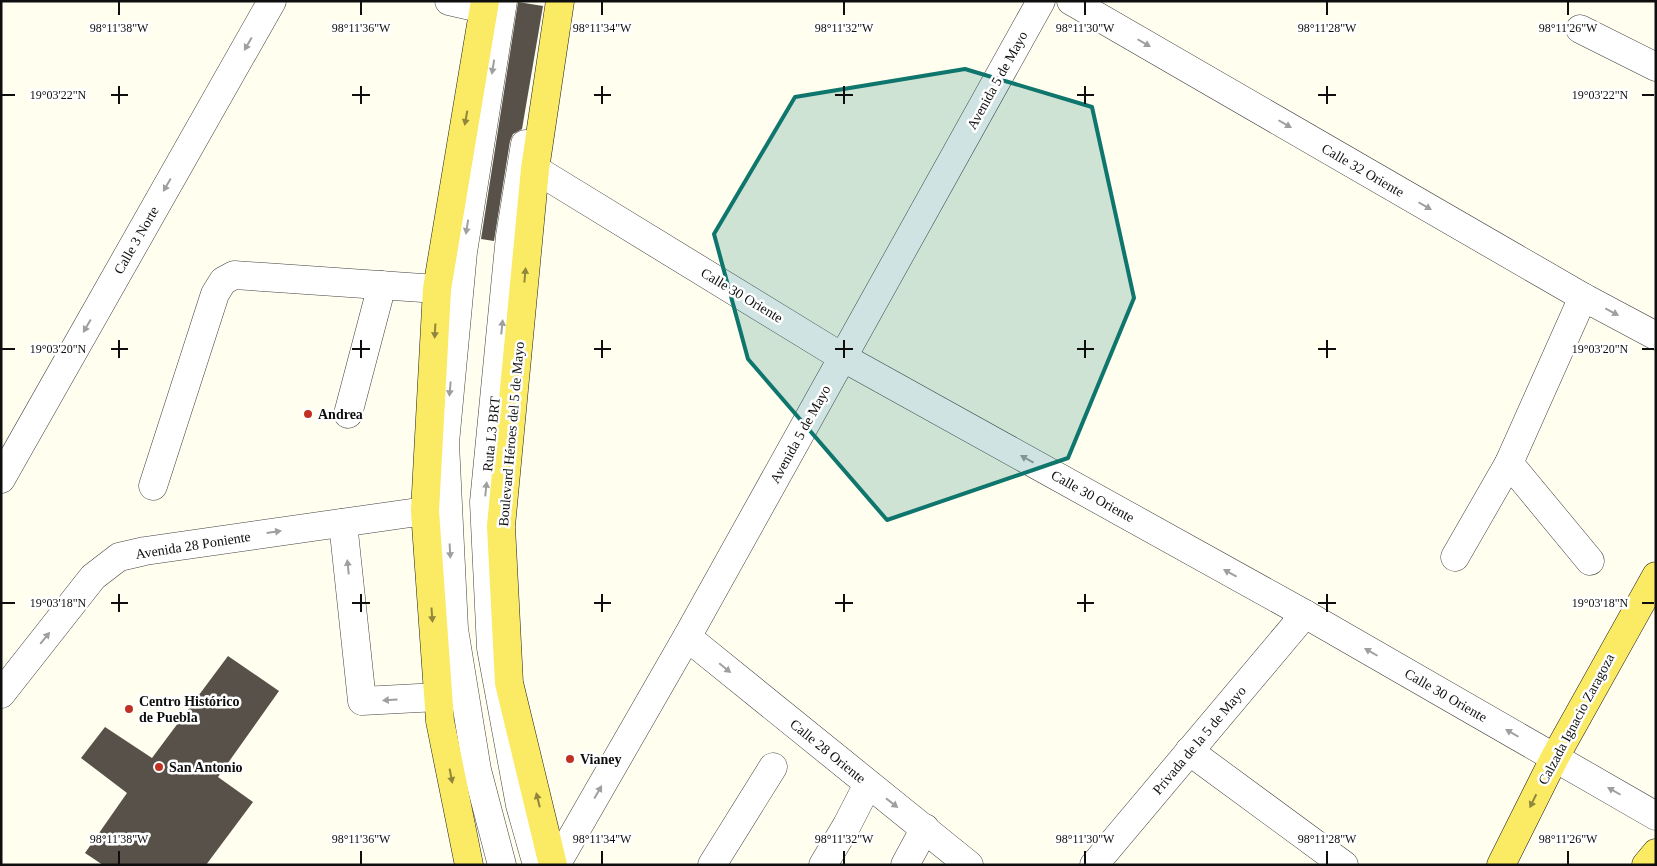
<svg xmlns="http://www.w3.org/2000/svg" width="1657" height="866" font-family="'Times New Roman',serif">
  <rect width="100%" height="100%" fill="#fffeef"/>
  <!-- building -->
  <g fill="#57514a">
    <path d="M 518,2 L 543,6 L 522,129 L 513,134 L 510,141 L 494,241 L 481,239 Z"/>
    <path d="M 228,656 L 279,691 L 218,777 L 253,802 L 206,865 L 103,865 L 85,853 L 127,793 L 81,758 L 105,727 L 152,758 Z"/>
  </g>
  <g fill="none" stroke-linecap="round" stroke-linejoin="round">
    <defs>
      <g id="minor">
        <path d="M 449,1 L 484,9"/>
        <path d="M 1071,1 L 1583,297 L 1656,336"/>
        <path d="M 1580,29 L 1656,67"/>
        <path d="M 525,144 L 510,236 L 484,502 L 491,648 L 520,805 L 537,865"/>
        <path d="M 535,169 L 842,357 L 1305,614 L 1656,816"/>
        <path d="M 348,414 L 382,285"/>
        <path d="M 1509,463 L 1590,561"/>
        <path d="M 1,479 L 272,1"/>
        <path d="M 153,486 L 215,294 L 223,281 L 234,275 L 437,289"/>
        <path d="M 343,523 L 362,701 L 438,697"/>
        <path d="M 1455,557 L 1509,463 L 1583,297"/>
        <path d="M 687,637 L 969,865"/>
        <path d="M 1,694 L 93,577 L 119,557 L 145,551 L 425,511"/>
        <path d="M 1189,751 L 1344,865"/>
        <path d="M 502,865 L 477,770 L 454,629 L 445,443 L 463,252 L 503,1"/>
        <path d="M 556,865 L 687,637 L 1041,1"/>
        <path d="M 712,865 L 773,767"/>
        <path d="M 823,865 L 847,825 L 868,784"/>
        <path d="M 905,865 L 925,828"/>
        <path d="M 1094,865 L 1305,614"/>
      </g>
      <g id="major">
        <path d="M 469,865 L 440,721 L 425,511 L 437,289 L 485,1"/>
        <path d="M 553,865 L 509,683 L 501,526 L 535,169 L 560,1"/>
        <path d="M 1501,865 L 1555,757 L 1656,576"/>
        <path d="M 1646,865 L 1656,853"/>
      </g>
    </defs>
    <!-- minor casing -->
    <use href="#minor" stroke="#414141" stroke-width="29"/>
    <!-- major casing -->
    <use href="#major" stroke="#1f1f1f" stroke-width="29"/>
    <!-- minor -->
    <use href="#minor" stroke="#fff" stroke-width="28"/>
    <!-- major -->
    <use href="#major" stroke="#fbea63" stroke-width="28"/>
  </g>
  <!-- one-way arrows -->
  <defs><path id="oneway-solid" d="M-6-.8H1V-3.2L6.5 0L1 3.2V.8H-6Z" transform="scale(1.25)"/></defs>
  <g fill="#9f9f9f">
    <use href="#oneway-solid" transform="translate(1144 43) rotate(30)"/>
    <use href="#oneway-solid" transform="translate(248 44) rotate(120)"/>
    <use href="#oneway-solid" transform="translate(493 67) rotate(99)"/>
    <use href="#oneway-solid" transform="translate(1285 124) rotate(30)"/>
    <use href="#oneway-solid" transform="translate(167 185) rotate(120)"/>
    <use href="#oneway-solid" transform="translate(1425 206) rotate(30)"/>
    <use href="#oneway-solid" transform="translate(467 227) rotate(99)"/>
    <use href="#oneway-solid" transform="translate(1612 312) rotate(28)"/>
    <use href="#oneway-solid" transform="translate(87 326) rotate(120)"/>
    <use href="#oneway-solid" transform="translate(502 327) rotate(-84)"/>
    <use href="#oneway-solid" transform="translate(450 389) rotate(95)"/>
    <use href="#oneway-solid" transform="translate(1027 459) rotate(-151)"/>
    <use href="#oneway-solid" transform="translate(486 489) rotate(-84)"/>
    <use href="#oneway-solid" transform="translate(274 532) rotate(-8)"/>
    <use href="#oneway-solid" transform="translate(450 551) rotate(87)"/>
    <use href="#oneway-solid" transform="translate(348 567) rotate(-96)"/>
    <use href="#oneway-solid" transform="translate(1230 573) rotate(-151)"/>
    <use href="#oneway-solid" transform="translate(45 638) rotate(-51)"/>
    <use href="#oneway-solid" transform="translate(1371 652) rotate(-150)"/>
    <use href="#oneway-solid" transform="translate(725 668) rotate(39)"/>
    <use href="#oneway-solid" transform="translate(390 700) rotate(177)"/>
    <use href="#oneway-solid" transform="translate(1512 733) rotate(-150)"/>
    <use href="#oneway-solid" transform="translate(1614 791) rotate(-150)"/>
    <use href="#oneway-solid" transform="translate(598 792) rotate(-60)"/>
    <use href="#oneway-solid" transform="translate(892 803) rotate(38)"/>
  </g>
  <g fill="#90873d">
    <use href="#oneway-solid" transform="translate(466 118) rotate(100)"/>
    <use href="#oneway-solid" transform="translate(525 275) rotate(-85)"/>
    <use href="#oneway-solid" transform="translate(435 331) rotate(93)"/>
    <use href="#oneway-solid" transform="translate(432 615) rotate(86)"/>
    <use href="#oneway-solid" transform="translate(451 776) rotate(79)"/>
    <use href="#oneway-solid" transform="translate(538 800) rotate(-104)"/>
    <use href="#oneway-solid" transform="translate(1533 801) rotate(116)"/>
  </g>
  <!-- marked area -->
  <path fill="#0f766e" fill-opacity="0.2" stroke="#0f766e" stroke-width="4" stroke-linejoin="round" d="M 965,69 L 1092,107 L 1134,298 L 1068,458 L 887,520 L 748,359 L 714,234 L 795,97 Z"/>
  <!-- ticks -->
  <path fill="none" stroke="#0e0e0e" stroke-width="2" d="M 119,2 L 119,15M 361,2 L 361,15M 602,2 L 602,15M 844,2 L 844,15M 1085,2 L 1085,15M 1327,2 L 1327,15M 1568,2 L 1568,15M 119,86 L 119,104M 361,86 L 361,104M 602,86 L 602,104M 844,86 L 844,104M 1085,86 L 1085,104M 1327,86 L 1327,104M 2,95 L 15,95M 111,95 L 128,95M 352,95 L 370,95M 594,95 L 611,95M 835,95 L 853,95M 1077,95 L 1094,95M 1318,95 L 1336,95M 1642,95 L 1654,95M 119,340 L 119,358M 361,340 L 361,358M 602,340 L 602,358M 844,340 L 844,358M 1085,340 L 1085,358M 1327,340 L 1327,358M 2,349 L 15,349M 111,349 L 128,349M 352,349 L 370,349M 594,349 L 611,349M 835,349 L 853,349M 1077,349 L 1094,349M 1318,349 L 1336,349M 1642,349 L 1654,349M 119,594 L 119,612M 361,594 L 361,612M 602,594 L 602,612M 844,594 L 844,612M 1085,594 L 1085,612M 1327,594 L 1327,612M 2,603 L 15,603M 111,603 L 128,603M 352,603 L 370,603M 594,603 L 611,603M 835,603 L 853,603M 1077,603 L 1094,603M 1318,603 L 1336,603M 1642,603 L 1654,603M 119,851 L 119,864M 361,851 L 361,864M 602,851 L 602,864M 844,851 L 844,864M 1085,851 L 1085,864M 1327,851 L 1327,864M 1568,851 L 1568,864"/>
  <!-- markers -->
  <g fill="#c13123" stroke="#fff" stroke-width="2">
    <circle cx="308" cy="414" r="5"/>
    <circle cx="129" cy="709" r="5"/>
    <circle cx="570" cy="759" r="5"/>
    <circle cx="159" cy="767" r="5"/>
  </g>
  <g text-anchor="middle" stroke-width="5" stroke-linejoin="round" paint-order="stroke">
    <!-- street labels -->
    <g font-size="14" fill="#0e0e0e" stroke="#fff">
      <text transform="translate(997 80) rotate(-61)" y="5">Avenida 5 de Mayo</text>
      <text transform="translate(1363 170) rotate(30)" y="5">Calle 32 Oriente</text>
      <text transform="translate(136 240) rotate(-60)" y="5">Calle 3 Norte</text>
      <text transform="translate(742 295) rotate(31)" y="5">Calle 30 Oriente</text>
      <text transform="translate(491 434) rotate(-84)" y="5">Ruta L3 BRT</text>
      <text transform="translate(511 434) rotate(-85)" y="5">Boulevard Héroes del 5 de Mayo</text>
      <text transform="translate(800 434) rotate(-61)" y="5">Avenida 5 de Mayo</text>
      <text transform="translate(1093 496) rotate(29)" y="5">Calle 30 Oriente</text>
      <text transform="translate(193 545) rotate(-9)" y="5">Avenida 28 Poniente</text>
      <text transform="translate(1446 695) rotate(30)" y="5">Calle 30 Oriente</text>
      <text transform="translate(1576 719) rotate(-62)" y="5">Calzada Ignacio Zaragoza</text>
      <text transform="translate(1199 740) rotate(-50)" y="5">Privada de la 5 de Mayo</text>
      <text transform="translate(828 751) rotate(39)" y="5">Calle 28 Oriente</text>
    </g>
    <!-- poi labels -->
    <g font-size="14" font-weight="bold" fill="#0e0e0e" stroke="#fff" text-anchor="start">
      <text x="318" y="419">Andrea</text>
      <text x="139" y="706">Centro Histórico<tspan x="139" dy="16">de Puebla</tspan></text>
      <text x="580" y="764">Vianey</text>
      <text x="169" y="772">San Antonio</text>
    </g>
  </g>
  <g font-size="12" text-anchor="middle" fill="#0e0e0e" stroke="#fff" stroke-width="5" stroke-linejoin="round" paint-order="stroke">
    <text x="119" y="32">98°11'38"W</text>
    <text x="361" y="32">98°11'36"W</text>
    <text x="602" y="32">98°11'34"W</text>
    <text x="844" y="32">98°11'32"W</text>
    <text x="1085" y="32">98°11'30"W</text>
    <text x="1327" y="32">98°11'28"W</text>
    <text x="1568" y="32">98°11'26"W</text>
    <text x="58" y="99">19°03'22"N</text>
    <text x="1600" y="99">19°03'22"N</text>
    <text x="58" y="353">19°03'20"N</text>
    <text x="1600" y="353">19°03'20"N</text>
    <text x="58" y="607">19°03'18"N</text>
    <text x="1600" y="607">19°03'18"N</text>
    <text x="119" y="843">98°11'38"W</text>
    <text x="361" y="843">98°11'36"W</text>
    <text x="602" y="843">98°11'34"W</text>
    <text x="844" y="843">98°11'32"W</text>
    <text x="1085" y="843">98°11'30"W</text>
    <text x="1327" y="843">98°11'28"W</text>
    <text x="1568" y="843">98°11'26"W</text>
  </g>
  <!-- border -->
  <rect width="1657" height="866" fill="none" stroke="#0e0e0e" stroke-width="5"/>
</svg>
